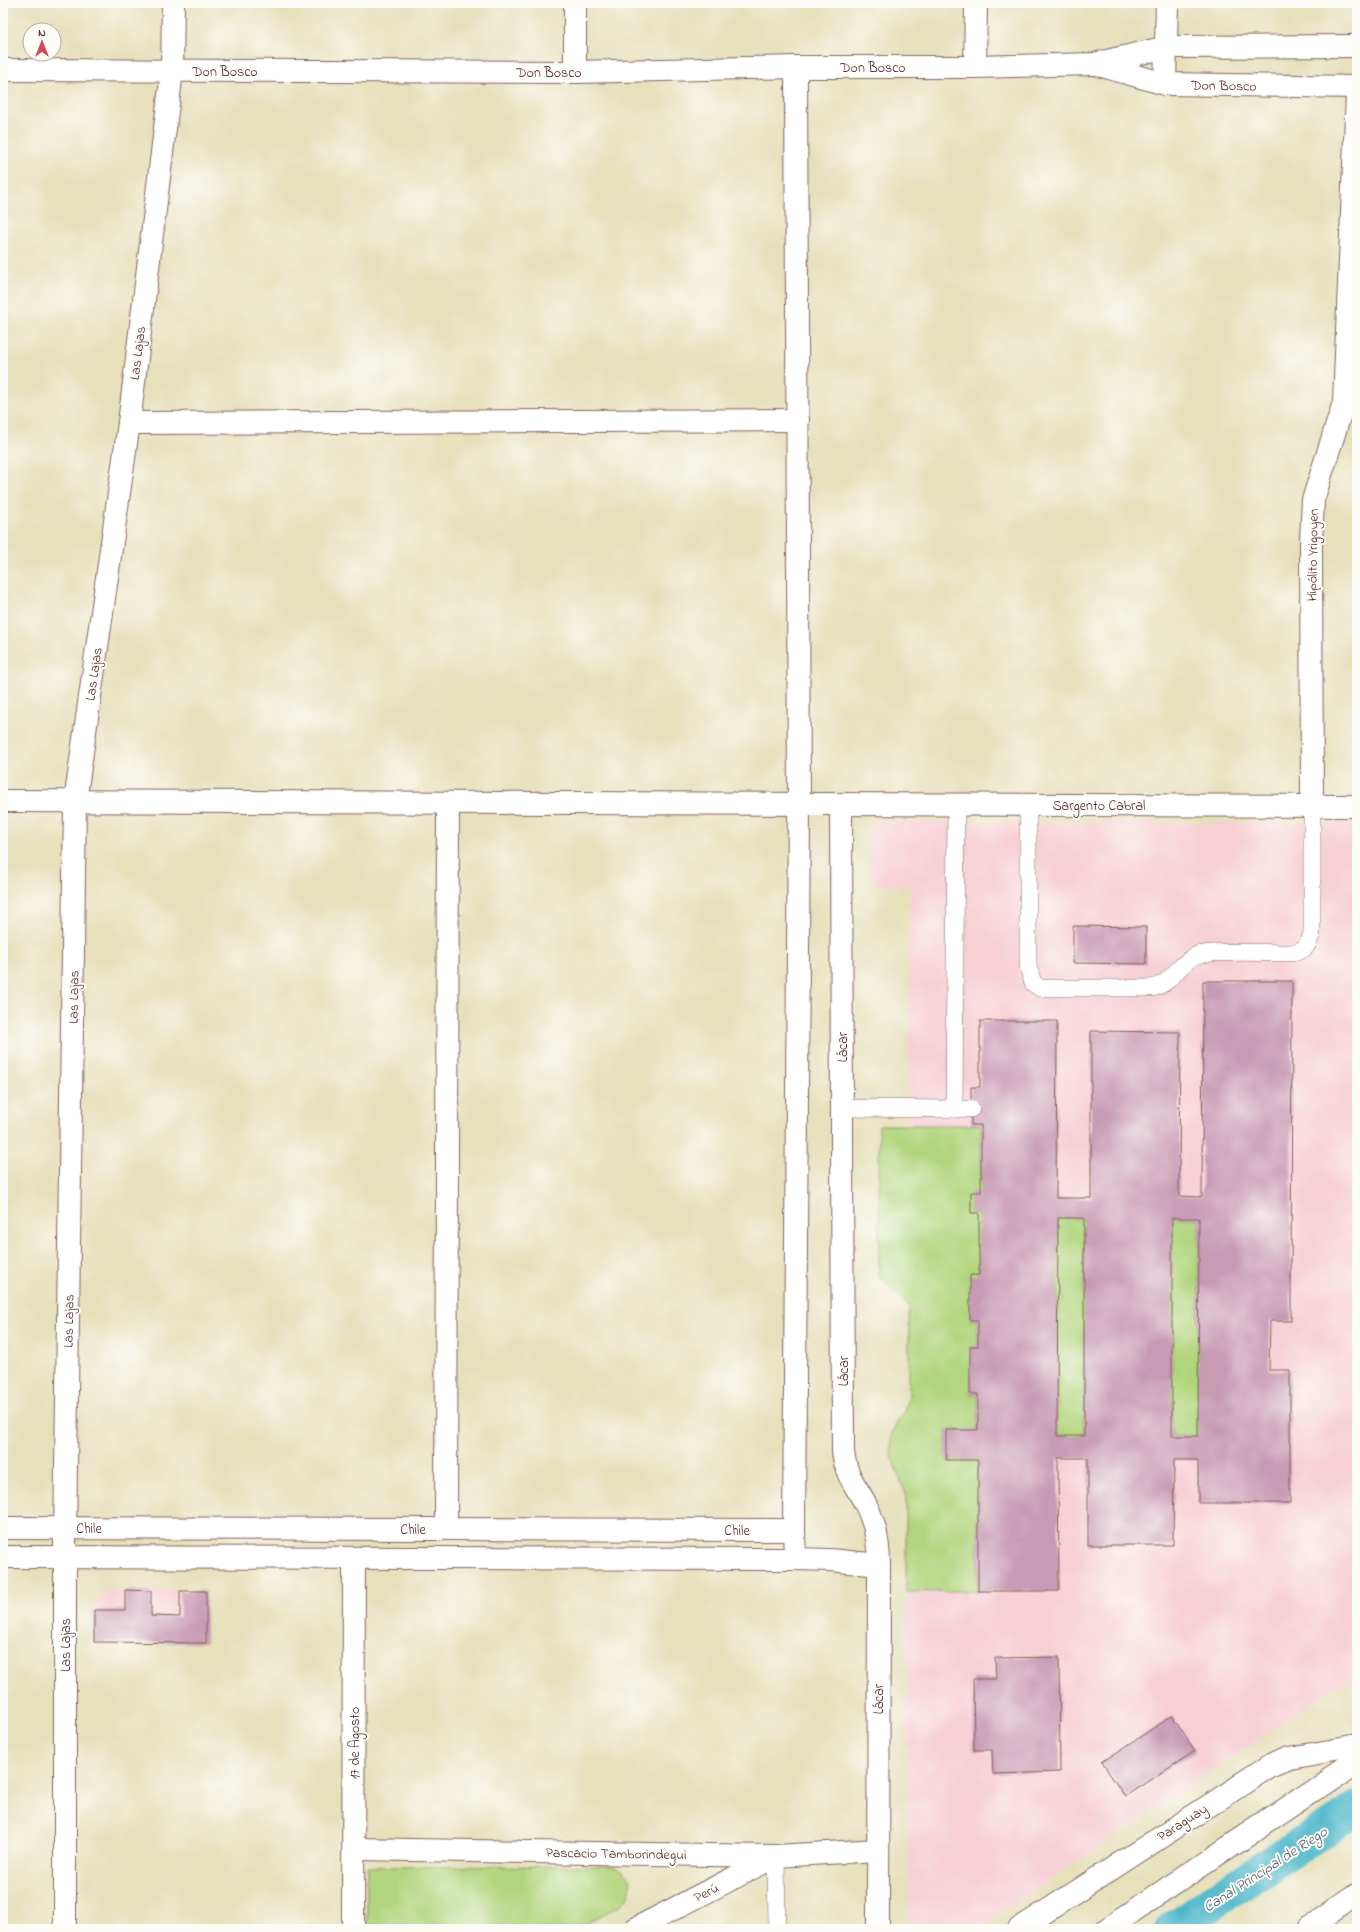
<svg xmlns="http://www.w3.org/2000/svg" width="1360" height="1932" font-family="'Indie Flower',sans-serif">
  <rect width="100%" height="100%" fill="#fdfcf7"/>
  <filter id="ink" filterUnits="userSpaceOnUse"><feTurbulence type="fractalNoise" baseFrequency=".025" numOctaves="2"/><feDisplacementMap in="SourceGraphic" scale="8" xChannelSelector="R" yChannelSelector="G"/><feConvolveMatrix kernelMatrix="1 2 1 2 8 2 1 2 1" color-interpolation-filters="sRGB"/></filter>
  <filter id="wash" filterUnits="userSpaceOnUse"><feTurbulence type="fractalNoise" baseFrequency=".012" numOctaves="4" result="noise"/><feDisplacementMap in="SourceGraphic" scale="16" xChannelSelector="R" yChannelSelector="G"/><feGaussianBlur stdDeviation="0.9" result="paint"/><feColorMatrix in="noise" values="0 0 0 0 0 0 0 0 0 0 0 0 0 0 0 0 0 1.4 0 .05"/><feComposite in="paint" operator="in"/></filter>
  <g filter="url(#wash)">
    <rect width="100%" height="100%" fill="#e6e0bb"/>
    <!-- built -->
    <g fill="#f7cfd5">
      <path d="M 879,822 L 1357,823 L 1357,1673 L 976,1929 L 908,1929 L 906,1494 L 891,1456 L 891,1435 L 909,1400 L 909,1306 L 879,1275 L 879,1125 L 907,1125 L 910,886 L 882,886 L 871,878 L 869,873 L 869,833 L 871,828 Z"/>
      <path d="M 108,1590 L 206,1591 L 206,1643 L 94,1642 L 95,1602 Z"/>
    </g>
    <!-- green -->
    <g fill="#b1d57d" stroke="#7e7a54">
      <path d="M 879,1125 L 981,1125 L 981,1192 L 971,1193 L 971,1213 L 979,1214 L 979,1275 L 970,1320 L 978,1320 L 978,1346 L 970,1394 L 978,1394 L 978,1430 L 946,1430 L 946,1460 L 978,1460 L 978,1591 L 906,1592 L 906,1494 L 891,1456 L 891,1435 L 909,1400 L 909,1306 L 879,1275 Z"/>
      <path d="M 1058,1218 L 1084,1218 L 1084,1436 L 1057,1436 Z"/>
      <path d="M 1172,1218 L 1199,1218 L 1198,1436 L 1172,1436 Z"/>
      <path d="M 614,1866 C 632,1872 636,1891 622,1904 L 576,1929 L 367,1929 L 367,1867 Z"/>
    </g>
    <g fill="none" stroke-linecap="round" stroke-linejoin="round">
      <!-- canal -->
      <path stroke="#4db7cb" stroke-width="35" d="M 1173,1929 L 1239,1884 L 1357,1808"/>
    </g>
    <g id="blocks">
      <!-- building -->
      <g fill="#c89ab4" fill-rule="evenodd">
        <path d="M 1073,926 L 1146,927 L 1146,964 L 1073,963 Z"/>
        <path d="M 1203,981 L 1292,981 L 1291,1321 L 1270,1321 L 1269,1370 L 1290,1370 L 1290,1503 L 1198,1503 L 1198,1460 L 1174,1460 L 1173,1545 L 1088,1545 L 1088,1458 L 1058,1458 L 1059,1591 L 978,1591 L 978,1460 L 946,1460 L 946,1430 L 978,1430 L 978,1394 L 970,1394 L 970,1346 L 978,1346 L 978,1320 L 970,1320 L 970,1275 L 979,1275 L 979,1213 L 971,1213 L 971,1192 L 981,1192 L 981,1125 L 971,1125 L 971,1087 L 980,1087 L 980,1021 L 1057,1021 L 1056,1198 L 1091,1198 L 1091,1031 L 1180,1032 L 1179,1196 L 1202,1197 ZM 1058,1218 L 1084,1218 L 1084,1436 L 1057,1436 ZM 1172,1218 L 1199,1218 L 1198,1436 L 1172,1436 Z"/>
        <path d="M 125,1590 L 151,1591 L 151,1616 L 180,1617 L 180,1591 L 206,1591 L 206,1643 L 94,1642 L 94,1610 L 125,1610 Z"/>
        <path d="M 1059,1657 L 1060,1772 L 993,1774 L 992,1750 L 974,1750 L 973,1679 L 996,1679 L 995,1658 Z"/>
        <path d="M 1172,1716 L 1195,1751 L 1125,1797 L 1102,1762 Z"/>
      </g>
    </g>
  </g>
  <g filter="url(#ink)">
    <use href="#blocks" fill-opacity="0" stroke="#81635d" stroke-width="1"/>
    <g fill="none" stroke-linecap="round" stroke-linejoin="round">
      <defs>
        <g id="service">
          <path d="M 1028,805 L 1028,966 L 1033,983 L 1040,988 L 1151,988 C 1171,985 1177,965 1195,956 C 1208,950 1271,953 1290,953 C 1304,952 1309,946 1312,932 L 1312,806"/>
          <path d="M 842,1108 L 954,1109 L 956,805"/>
          <path d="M 954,1109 L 971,1109"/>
          <path d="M 776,1856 L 777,1929"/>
        </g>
        <g id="minor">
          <path d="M 575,3 L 575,72"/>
          <path d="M 1095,64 L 1165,84 L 1357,87"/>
          <path d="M 975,67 L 976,3"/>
          <path d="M 3,70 L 575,72 L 796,67 L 975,67 L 1094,64 L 1167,47 L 1357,46"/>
          <path d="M 1165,84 L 1167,3"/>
          <path d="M 129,423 L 798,420"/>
          <path d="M 3,801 L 1357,806"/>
          <path d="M 841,805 L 843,1452 C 847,1479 855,1483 866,1505 C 876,1525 879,1543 879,1565"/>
          <path d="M 1312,806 L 1311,541 L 1313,500 L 1344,402 L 1357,93"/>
          <path d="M 446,1529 L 448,803"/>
          <path d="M 794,1530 L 799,805 L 796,67"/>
          <path d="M 354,1849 L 776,1856 L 878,1850"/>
          <path d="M 65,1929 L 65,1541 L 75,802 L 129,423 L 172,71 L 173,3"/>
          <path d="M 353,1929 L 354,1558"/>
          <path d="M 635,1929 L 774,1857"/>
          <path d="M 1307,1929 L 1357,1894"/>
        </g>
        <g id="tertiary">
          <path d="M 3,1528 L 794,1530 L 795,1559"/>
          <path d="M 3,1557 L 795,1559 L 830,1560 L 879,1565 L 878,1929"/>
          <path d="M 1019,1929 L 1270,1766 L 1290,1758 L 1357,1746"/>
          <path d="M 1107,1929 L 1357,1761"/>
        </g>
      </defs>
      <!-- service casing -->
      <use href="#service" stroke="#81635d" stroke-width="18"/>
      <!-- minor casing -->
      <use href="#minor" stroke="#81635d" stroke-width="24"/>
      <!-- tertiary casing -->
      <use href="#tertiary" stroke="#81635d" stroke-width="24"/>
      <!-- service -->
      <use href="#service" stroke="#fff" stroke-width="17"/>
      <!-- minor -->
      <use href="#minor" stroke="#fff" stroke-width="22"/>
      <!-- tertiary -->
      <use href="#tertiary" stroke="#fff" stroke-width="22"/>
    </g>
  </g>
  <g text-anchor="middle" stroke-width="4" stroke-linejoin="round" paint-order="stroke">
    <!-- street labels -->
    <g font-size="14" fill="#4a1f2b" stroke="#fdfcf7">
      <text x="873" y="72">Don Bosco</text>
      <text x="225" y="76">Don Bosco</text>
      <text x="549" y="77">Don Bosco</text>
      <text transform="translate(1224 85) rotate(1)" y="5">Don Bosco</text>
      <text transform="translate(137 353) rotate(-83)" y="5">Las Lajas</text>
      <text transform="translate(1312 555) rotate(-89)" y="5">Hipólito Yrigoyen</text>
      <text transform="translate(93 674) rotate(-82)" y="5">Las Lajas</text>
      <text x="1099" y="810">Sargento Cabral</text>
      <text transform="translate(73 997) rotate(-89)" y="5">Las Lajas</text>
      <text transform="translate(842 1047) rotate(-90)" y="5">Lácar</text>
      <text transform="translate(68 1321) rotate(-89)" y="5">Las Lajas</text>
      <text transform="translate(843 1371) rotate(-90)" y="5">Lácar</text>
      <text x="89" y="1533">Chile</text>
      <text x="413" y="1534">Chile</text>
      <text x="737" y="1535">Chile</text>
      <text transform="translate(65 1645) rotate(-90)" y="5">Las Lajas</text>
      <text transform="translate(878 1699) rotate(-90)" y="5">Lácar</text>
      <text transform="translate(354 1743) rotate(-90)" y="5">17 de Agosto</text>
      <text transform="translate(1182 1822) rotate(-33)" y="5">Paraguay</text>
      <text transform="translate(616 1853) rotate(1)" y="5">Pascacio Tamborindegui</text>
      <text transform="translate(706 1892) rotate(-27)" y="5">Perú</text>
    </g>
    <!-- water labels -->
    <g font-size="15" font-style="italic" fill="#4b5c6b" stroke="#fdfcf7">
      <text transform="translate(1265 1869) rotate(-33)" y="5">Canal Principal de Riego</text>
    </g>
  </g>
  <!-- margin -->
  <rect width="1360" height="1932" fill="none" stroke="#fdfcf7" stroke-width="16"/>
  <!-- north arrow -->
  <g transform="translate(42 42)"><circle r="19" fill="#fdfcf7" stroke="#b5a4a5"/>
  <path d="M0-3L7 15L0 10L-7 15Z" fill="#d1495b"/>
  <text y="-6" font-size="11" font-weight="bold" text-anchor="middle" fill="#4a1f2b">N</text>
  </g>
</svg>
